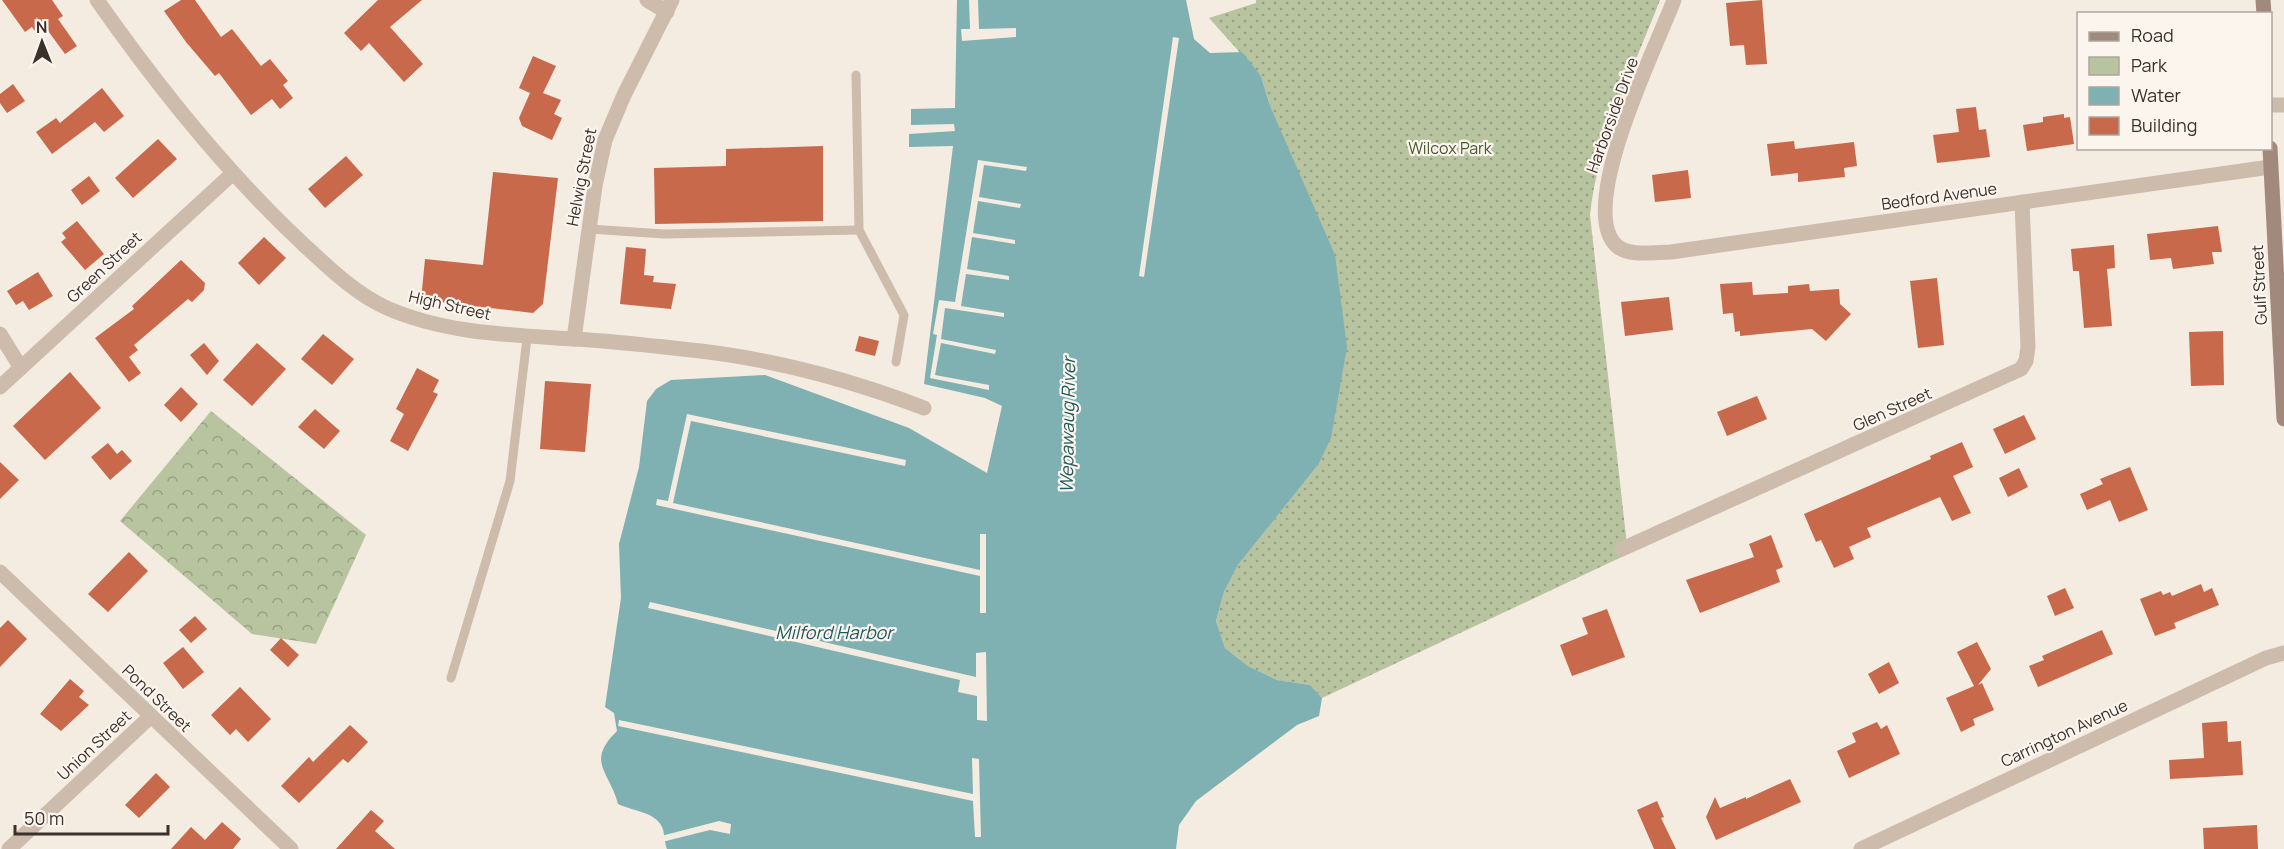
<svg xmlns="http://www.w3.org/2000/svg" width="2284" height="849" font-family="Manrope,sans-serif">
  <defs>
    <pattern id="green-dots" width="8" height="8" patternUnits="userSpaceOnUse" patternTransform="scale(1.5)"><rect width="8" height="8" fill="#b8c4a0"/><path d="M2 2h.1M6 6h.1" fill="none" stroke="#97a083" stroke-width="1.8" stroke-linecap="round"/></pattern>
    <pattern id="forest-crowns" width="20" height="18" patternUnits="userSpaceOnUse" patternTransform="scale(1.5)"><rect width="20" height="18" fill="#b8c4a0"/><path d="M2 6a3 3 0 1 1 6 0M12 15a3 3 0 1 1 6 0" fill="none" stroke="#97a083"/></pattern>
  </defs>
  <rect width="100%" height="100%" fill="#f4ebe1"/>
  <!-- green -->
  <path fill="url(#green-dots)" d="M 1256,0 L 1660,0 C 1633,69 1598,140 1590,215 L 1628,554 L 1322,698 L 1310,685 L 1277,680 L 1248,666 L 1225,648 L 1216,621 L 1224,592 L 1238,565 L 1318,465 L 1270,106 L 1261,76 L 1209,18 L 1256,3 Z"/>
  <!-- forest -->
  <path fill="url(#forest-crowns)" d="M 211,411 L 366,535 L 316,644 L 252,634 L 120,521 Z"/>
  <!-- water -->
  <path fill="#7fb0b2" d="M 957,0 L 1186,0 L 1194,39 L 1210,53 L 1242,52 L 1261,76 L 1270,106 L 1335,255 L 1347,347 L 1331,438 L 1318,465 L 1238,565 L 1224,592 L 1216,621 L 1225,648 L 1248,666 L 1277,680 L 1310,685 L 1322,698 L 1319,716 L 1297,725 L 1196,801 L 1179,825 L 1176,849 L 667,849 C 664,842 665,831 661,825 C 652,811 632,811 618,804 C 610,772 585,762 617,731 L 614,713 L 605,707 L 621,598 L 619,544 L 639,467 L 647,401 L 656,389 L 671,380 L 765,375 L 909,428 L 987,473 L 1002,406 L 985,398 L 924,384 L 953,146 L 909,147 L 909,134 L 955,131 L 954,124 L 911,125 L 911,109 L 955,108 Z"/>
  <!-- pier -->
  <g fill="#f4ebe1">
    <path d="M 969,0 L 978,0 L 979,29 L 1016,28 L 1016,37 L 962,41 L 961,29 L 970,29 Z"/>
    <path d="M 1173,37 L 1179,38 L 1144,277 L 1139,276 Z"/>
    <path d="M 978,160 L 1027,167 L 1026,171 L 984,165 L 979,197 L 1021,204 L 1020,208 L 978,201 L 973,233 L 1015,240 L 1015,244 L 972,237 L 967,269 L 1009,276 L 1009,280 L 966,274 L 961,306 L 1004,313 L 1004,317 L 945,308 L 941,339 L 996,350 L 995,354 L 941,343 L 935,375 L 989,385 L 989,390 L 930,378 L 937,335 L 933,334 L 939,300 L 955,302 Z"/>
    <path d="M 687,414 L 906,460 L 905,466 L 691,421 L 673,503 L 980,570 L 980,534 L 986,534 L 986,613 L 980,613 L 980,576 L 656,505 L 657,499 L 668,501 Z"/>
    <path d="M 650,602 L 976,677 L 976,653 L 986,652 L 987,721 L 977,720 L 977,696 L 958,692 L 960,680 L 648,608 Z"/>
    <path d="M 619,720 L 973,794 L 972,758 L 979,759 L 981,837 L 975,837 L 973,801 L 618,726 Z"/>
    <path d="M 719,821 L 731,824 L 730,834 L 710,830 L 662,842 L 661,836 Z"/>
  </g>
  <!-- building -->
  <g fill="#c8694b">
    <path d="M 2,0 L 52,0 L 63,16 L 58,19 L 77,46 L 65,54 L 46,28 L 37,34 L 32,27 L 25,32 Z"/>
    <path d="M 181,0 L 195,0 L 221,37 L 232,29 L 261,66 L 270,59 L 288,81 L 283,85 L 293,98 L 280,109 L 272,99 L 251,115 L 219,73 L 215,76 L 186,42 L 164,11 Z"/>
    <path d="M 378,0 L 422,0 L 390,27 L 423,64 L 404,82 L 369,43 L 361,51 L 344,33 Z"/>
    <path d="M 1762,0 L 1767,64 L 1746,65 L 1744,45 L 1730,46 L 1726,3 Z"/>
    <path d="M 533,56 L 556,66 L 543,93 L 561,100 L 554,114 L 562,118 L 552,140 L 522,126 L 519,118 L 530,93 L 519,88 Z"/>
    <path d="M 13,84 L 25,101 L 7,113 L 0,103 L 0,94 Z"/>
    <path d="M 102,88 L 124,116 L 104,132 L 95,122 L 52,154 L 36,132 L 56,118 L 60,123 Z"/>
    <path d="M 1976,107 L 1979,130 L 1986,129 L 1990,157 L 1937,163 L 1933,135 L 1959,132 L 1956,109 Z"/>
    <path d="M 2064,114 L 2064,118 L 2070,117 L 2074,144 L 2027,151 L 2023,125 L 2043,122 L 2043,117 Z"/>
    <path d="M 158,139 L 177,159 L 133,198 L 115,178 Z"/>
    <path d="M 1794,141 L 1795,149 L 1854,142 L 1857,166 L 1844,168 L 1845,177 L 1798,182 L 1798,173 L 1771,176 L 1767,144 Z"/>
    <path d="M 823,146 L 823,221 L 655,224 L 654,168 L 726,166 L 726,149 Z"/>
    <path d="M 346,156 L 363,175 L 325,208 L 308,189 Z"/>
    <path d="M 1688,170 L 1691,198 L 1655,202 L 1652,175 Z"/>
    <path d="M 493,172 L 558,178 L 543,304 L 533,313 L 421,300 L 425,259 L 483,265 Z"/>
    <path d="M 89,176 L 100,191 L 82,205 L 71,190 Z"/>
    <path d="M 77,221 L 104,254 L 85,270 L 61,242 L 66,238 L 62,233 Z"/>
    <path d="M 2218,226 L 2222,252 L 2212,252 L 2214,264 L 2173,269 L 2171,258 L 2150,260 L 2147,234 Z"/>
    <path d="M 264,237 L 286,258 L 259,285 L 238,263 Z"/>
    <path d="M 2114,245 L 2115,268 L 2107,269 L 2112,326 L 2084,328 L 2079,271 L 2073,271 L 2071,249 Z"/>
    <path d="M 626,247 L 646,249 L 644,275 L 654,276 L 653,282 L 676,284 L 671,309 L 620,304 Z"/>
    <path d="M 181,260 L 205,283 L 204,290 L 192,302 L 188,299 L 134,345 L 138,350 L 129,357 L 141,373 L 129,382 L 95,338 L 134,309 L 132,306 Z"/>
    <path d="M 38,272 L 53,296 L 29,310 L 23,301 L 16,305 L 7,291 Z"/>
    <path d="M 1937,278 L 1944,345 L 1918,348 L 1910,281 Z"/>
    <path d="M 1752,282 L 1753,295 L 1788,293 L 1788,286 L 1809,284 L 1810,291 L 1839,289 L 1840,304 L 1851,314 L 1826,341 L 1812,329 L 1740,336 L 1740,331 L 1735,332 L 1733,313 L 1723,314 L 1720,284 Z"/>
    <path d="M 1669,297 L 1673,330 L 1625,336 L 1621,302 Z"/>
    <path d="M 2223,331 L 2224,385 L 2191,386 L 2189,332 Z"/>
    <path d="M 323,334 L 354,359 L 332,385 L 301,359 Z"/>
    <path d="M 859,336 L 879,341 L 875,356 L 855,351 Z"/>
    <path d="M 204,343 L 219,361 L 207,375 L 190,355 Z"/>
    <path d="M 257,343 L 286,369 L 252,406 L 223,380 Z"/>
    <path d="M 417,368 L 439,380 L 433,392 L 438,394 L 408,451 L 390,441 L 404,414 L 396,409 Z"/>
    <path d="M 70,372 L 101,408 L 45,460 L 13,426 Z"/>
    <path d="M 545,381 L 591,384 L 585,452 L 540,449 Z"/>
    <path d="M 181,387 L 198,404 L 181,422 L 164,405 Z"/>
    <path d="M 1757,396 L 1767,419 L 1727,436 L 1717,412 Z"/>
    <path d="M 315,409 L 340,431 L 324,449 L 298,427 Z"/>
    <path d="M 2024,415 L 2036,439 L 2005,454 L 1993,429 Z"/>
    <path d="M 1962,442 L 1973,467 L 1953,476 L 1971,513 L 1952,521 L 1940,497 L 1867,528 L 1871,537 L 1849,547 L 1854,559 L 1834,568 L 1821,540 L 1816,542 L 1804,514 L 1931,459 L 1930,456 Z"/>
    <path d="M 108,443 L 117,454 L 122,450 L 132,461 L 110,480 L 91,457 Z"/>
    <path d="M 0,462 L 19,480 L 0,499 Z"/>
    <path d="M 2130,467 L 2148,510 L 2119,522 L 2110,500 L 2087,510 L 2080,494 L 2103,484 L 2100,479 Z"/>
    <path d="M 2019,468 L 2028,487 L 2008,497 L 1999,478 Z"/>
    <path d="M 1771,535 L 1783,567 L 1776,570 L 1780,582 L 1700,613 L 1686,580 L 1754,557 L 1749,544 Z"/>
    <path d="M 129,552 L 148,571 L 108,612 L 88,594 Z"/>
    <path d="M 2201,584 L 2204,592 L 2212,588 L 2219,605 L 2174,623 L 2176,628 L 2155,636 L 2140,599 L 2161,591 L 2163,595 L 2170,592 L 2172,596 Z"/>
    <path d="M 2065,588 L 2074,608 L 2055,616 L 2047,596 Z"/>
    <path d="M 1607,609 L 1625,657 L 1572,676 L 1560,645 L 1588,634 L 1582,618 Z"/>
    <path d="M 195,616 L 207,629 L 191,643 L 179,630 Z"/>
    <path d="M 8,620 L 27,639 L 0,667 L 0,628 Z"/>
    <path d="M 2102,630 L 2113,654 L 2038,687 L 2029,666 L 2044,660 L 2042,656 Z"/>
    <path d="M 281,638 L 299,655 L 288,667 L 270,650 Z"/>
    <path d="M 1977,642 L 1991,669 L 1978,685 L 1982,683 L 1994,710 L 1973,719 L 1975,725 L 1961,732 L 1946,698 L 1974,686 L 1957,652 Z"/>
    <path d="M 183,647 L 204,672 L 183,689 L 163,663 Z"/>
    <path d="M 1889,662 L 1899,683 L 1879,694 L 1868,674 Z"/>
    <path d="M 70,679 L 84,691 L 79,697 L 89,705 L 61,731 L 40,714 Z"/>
    <path d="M 240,687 L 271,719 L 248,742 L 236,729 L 230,735 L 211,715 Z"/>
    <path d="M 2227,721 L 2228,742 L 2241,741 L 2243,775 L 2170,779 L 2169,760 L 2204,758 L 2202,723 Z"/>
    <path d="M 1877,722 L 1881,729 L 1887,725 L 1900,754 L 1849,778 L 1837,751 L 1856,742 L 1852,733 Z"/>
    <path d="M 350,725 L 368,742 L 348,763 L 343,759 L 299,803 L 281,786 L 309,757 L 313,762 Z"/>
    <path d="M 156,773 L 170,787 L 139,818 L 125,805 Z"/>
    <path d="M 1790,779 L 1801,802 L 1716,840 L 1706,817 L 1715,797 L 1720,808 L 1746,797 L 1746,799 Z"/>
    <path d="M 1657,801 L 1664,817 L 1661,818 L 1676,849 L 1654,849 L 1637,810 Z"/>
    <path d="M 371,810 L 384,821 L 375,831 L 395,849 L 336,849 Z"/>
    <path d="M 222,822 L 241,839 L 233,849 L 171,849 L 191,827 L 205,840 Z"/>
    <path d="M 2257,825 L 2258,849 L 2204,849 L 2203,828 Z"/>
  </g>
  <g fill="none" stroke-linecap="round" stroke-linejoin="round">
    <!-- service -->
    <g stroke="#cdbbac" stroke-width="9">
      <path d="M 856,75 L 859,230 L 904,315 L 896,362"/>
      <path d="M 589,229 L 664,234 L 859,230"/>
      <path d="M 451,678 L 510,481 L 527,338"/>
    </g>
    <!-- minor -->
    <g stroke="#cdbbac" stroke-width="15">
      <path d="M 97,0 C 158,87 224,170 302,243 C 327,266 355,294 387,308 C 446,334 512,335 574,339 C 610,341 646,345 682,349 C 765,357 846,378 924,408"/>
      <path d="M 647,0 L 667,12"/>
      <path d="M 1674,0 C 1657,46 1575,209 1617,246 C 1629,257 1655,252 1671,252 L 2270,167"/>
      <path d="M 2270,105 L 2284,105"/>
      <path d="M 0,334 L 21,368"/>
      <path d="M 574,339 L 595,186 L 605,140 L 624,95 L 672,0"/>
      <path d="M 0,387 L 232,174"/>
      <path d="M 1622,549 L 2021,369 L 2026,361 L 2028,347 L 2022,202"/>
      <path d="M 0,572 L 291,849"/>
      <path d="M 9,849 L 150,717"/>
      <path d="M 1861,849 L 2266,658 L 2284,653"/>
    </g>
    <!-- secondary -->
    <g stroke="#a18a7d" stroke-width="15">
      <path d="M 2263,0 L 2264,14"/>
      <path d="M 2270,148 L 2284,419"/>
    </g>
  </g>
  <g text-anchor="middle" stroke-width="4.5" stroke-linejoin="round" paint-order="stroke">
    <!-- street labels -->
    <g font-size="16" fill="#3b302b" stroke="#fbf5ee">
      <text transform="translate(1612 115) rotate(-70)" y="6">Harborside Drive</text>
      <text transform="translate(581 177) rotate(-79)" y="6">Helwig Street</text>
      <text transform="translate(1939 196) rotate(-8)" y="6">Bedford Avenue</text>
      <text transform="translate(104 267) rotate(-43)" y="6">Green Street</text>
      <text transform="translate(2259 285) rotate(-93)" y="6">Gulf Street</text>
      <text transform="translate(450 305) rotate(13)" y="6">High Street</text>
      <text transform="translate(1892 409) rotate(-24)" y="6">Glen Street</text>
      <text transform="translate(157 698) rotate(44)" y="6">Pond Street</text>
      <text transform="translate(2064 733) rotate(-25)" y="6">Carrington Avenue</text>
      <text transform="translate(94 745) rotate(-43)" y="6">Union Street</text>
    </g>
    <!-- park labels -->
    <g font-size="16" fill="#4a5a2e" stroke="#fbf5ee">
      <text x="1450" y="154">Wilcox Park</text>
    </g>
    <!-- water labels -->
    <g font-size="18" font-style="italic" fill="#1f5a5e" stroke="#fbf5ee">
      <text transform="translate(1068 425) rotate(-89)" y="6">Wepawaug River</text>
      <text x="834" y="639">Milford Harbor</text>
    </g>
  </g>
  <!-- legend -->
  <rect x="2077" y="12" width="195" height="138" fill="#fbf5ee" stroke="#aea6a0" stroke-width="1.5"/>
  <rect x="2089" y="32" width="30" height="9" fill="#a18a7d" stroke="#aea6a0" stroke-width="1.5"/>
  <text x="2131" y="42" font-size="18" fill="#3b302b">Road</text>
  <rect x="2089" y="57" width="30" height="18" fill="#b8c4a0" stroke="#aea6a0" stroke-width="1.5"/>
  <text x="2131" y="72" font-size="18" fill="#3b302b">Park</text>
  <rect x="2089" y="87" width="30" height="18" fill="#7fb0b2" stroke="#aea6a0" stroke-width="1.5"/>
  <text x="2131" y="102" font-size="18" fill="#3b302b">Water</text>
  <rect x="2089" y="117" width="30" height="18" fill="#c8694b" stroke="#aea6a0" stroke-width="1.5"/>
  <text x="2131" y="132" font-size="18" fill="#3b302b">Building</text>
  <!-- north arrow -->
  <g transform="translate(42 42) rotate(359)" stroke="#fbf5ee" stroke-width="4.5" paint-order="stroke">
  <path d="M0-4.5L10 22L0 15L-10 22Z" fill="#3b302b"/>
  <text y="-9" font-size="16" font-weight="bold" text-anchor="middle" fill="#3b302b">N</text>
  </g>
  <!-- scale -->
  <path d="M15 825v9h153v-9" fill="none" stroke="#3b302b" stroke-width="3"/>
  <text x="24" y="825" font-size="18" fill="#3b302b" stroke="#fbf5ee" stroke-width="4.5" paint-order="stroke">50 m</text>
</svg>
